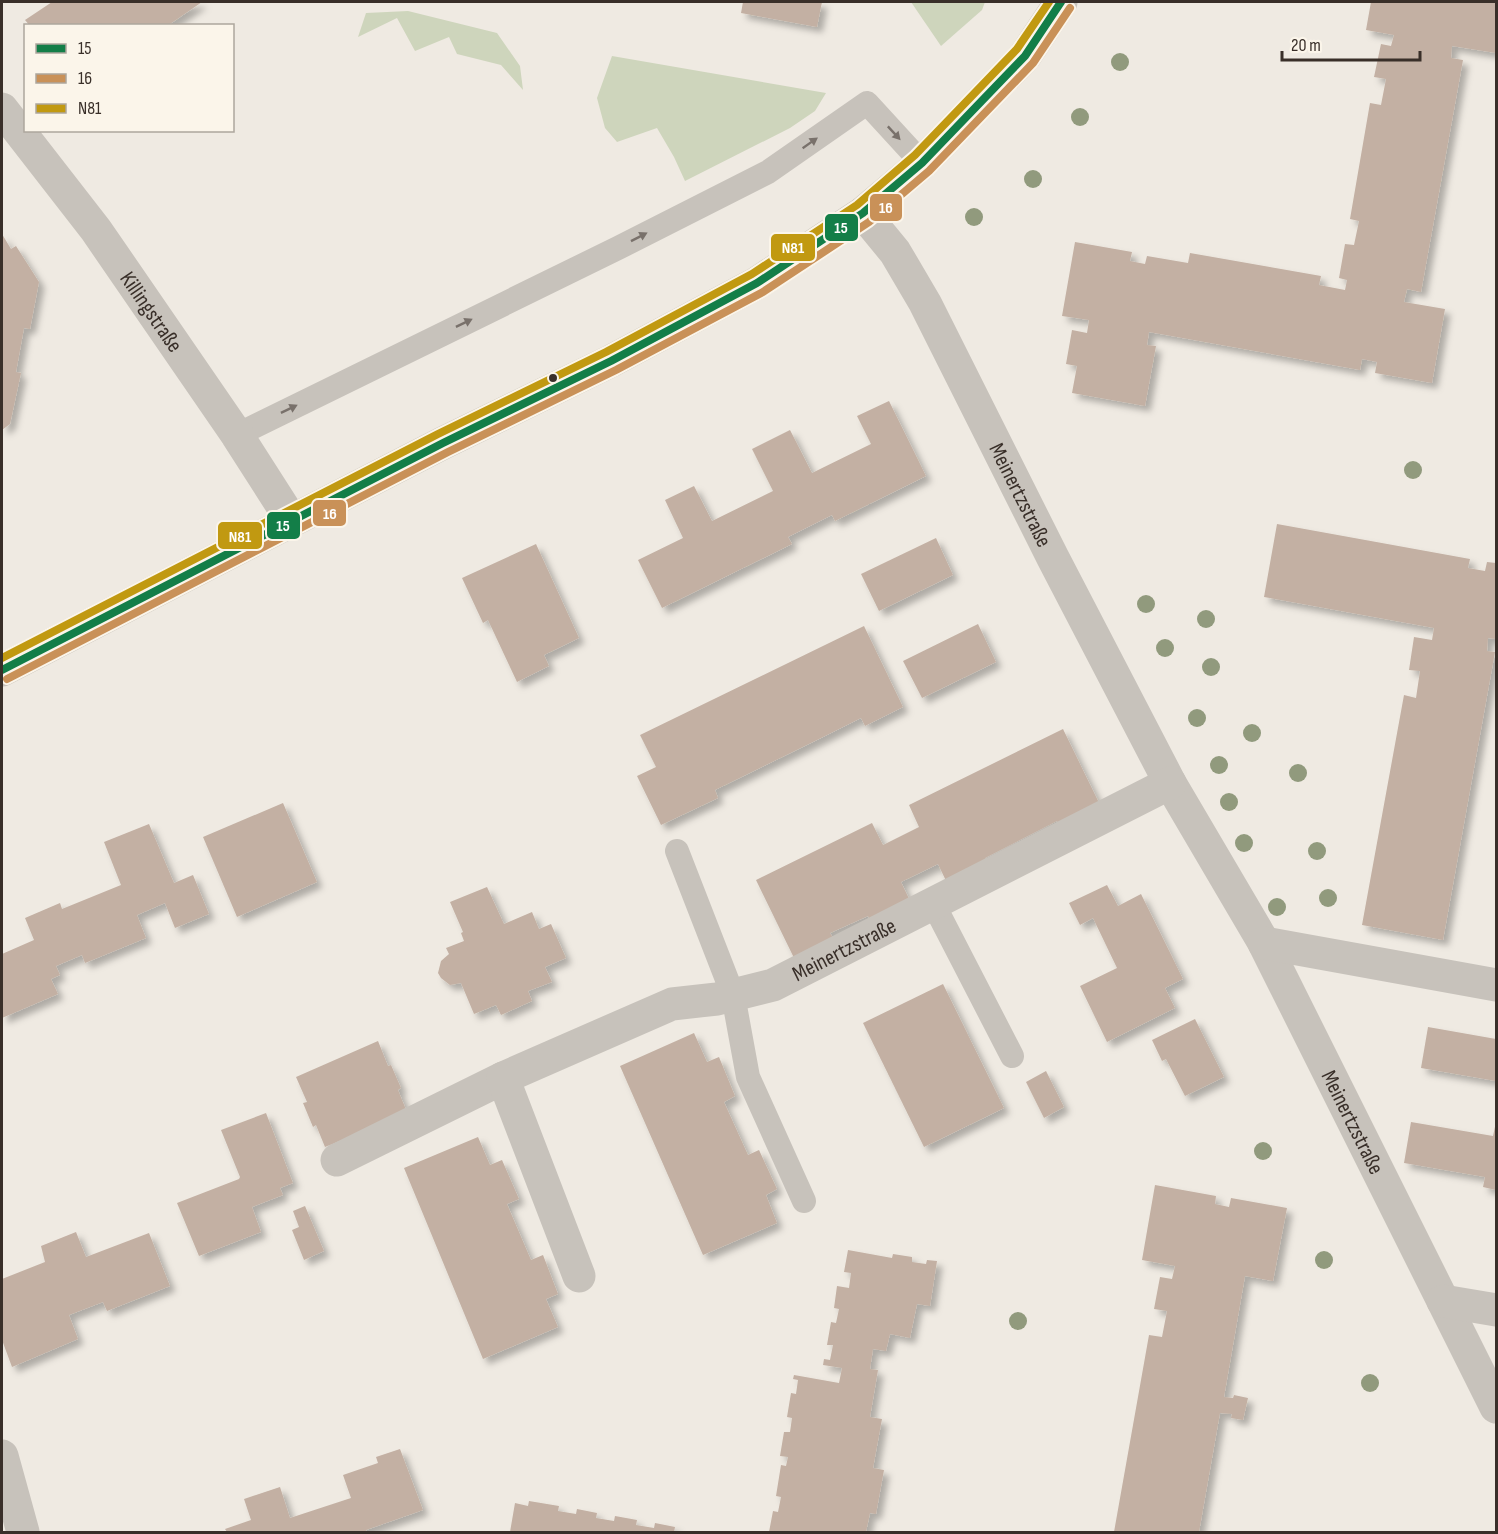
<svg xmlns="http://www.w3.org/2000/svg" width="1498" height="1534" font-family="'Sofia Sans Condensed',sans-serif">
  <defs>
    <filter id="shadow"><feDropShadow dx="5.5" dy="5.5" stdDeviation="3" flood-color="#0004"/></filter>
  </defs>
  <rect width="100%" height="100%" fill="#efeae2"/>
  <!-- green -->
  <g fill="#ced5bc">
    <path d="M 911,2 L 985,2 L 982,10 L 941,46 Z"/>
    <path d="M 408,11 L 497,33 L 520,66 L 523,90 L 501,65 L 457,54 L 449,37 L 415,51 L 397,18 L 358,37 L 366,13 Z"/>
    <path d="M 612,56 L 826,93 L 815,111 L 790,128 L 685,181 L 674,157 L 657,128 L 617,142 L 605,128 L 597,98 Z"/>
  </g>
  <!-- building -->
  <g fill="#c3b0a3" filter="url(#shadow)">
    <path d="M 52,2 L 202,2 L 167,26 L 30,26 L 25,20 Z"/>
    <path d="M 743,2 L 822,2 L 817,27 L 741,13 Z"/>
    <path d="M 1371,2 L 1496,2 L 1496,53 L 1452,46 L 1451,58 L 1463,60 L 1421,292 L 1407,289 L 1404,302 L 1445,309 L 1432,383 L 1375,373 L 1377,362 L 1362,359 L 1360,370 L 1149,332 L 1147,345 L 1156,346 L 1145,406 L 1072,393 L 1077,366 L 1066,364 L 1072,330 L 1087,333 L 1089,320 L 1062,316 L 1075,242 L 1132,252 L 1130,261 L 1145,264 L 1147,256 L 1188,263 L 1190,253 L 1321,276 L 1319,285 L 1345,290 L 1347,280 L 1339,278 L 1345,244 L 1354,245 L 1359,221 L 1350,219 L 1370,103 L 1381,105 L 1386,79 L 1374,77 L 1381,44 L 1391,46 L 1394,35 L 1366,30 Z"/>
    <path d="M 2,234 L 11,249 L 16,246 L 39,282 L 30,329 L 24,328 L 16,372 L 21,373 L 10,424 L 2,430 Z"/>
    <path d="M 889,401 L 926,476 L 835,521 L 832,515 L 788,537 L 792,544 L 662,608 L 638,560 L 683,538 L 665,500 L 694,486 L 712,521 L 773,491 L 752,449 L 790,430 L 812,473 L 871,444 L 857,416 Z"/>
    <path d="M 1277,524 L 1470,559 L 1468,568 L 1485,571 L 1487,562 L 1496,563 L 1496,639 L 1488,638 L 1487,651 L 1495,652 L 1443,940 L 1362,925 L 1404,695 L 1416,698 L 1420,671 L 1409,670 L 1414,637 L 1432,640 L 1434,628 L 1264,597 Z"/>
    <path d="M 936,538 L 953,575 L 879,611 L 861,574 Z"/>
    <path d="M 536,544 L 579,638 L 544,655 L 549,666 L 517,682 L 488,620 L 483,623 L 462,578 Z"/>
    <path d="M 978,624 L 996,662 L 922,698 L 903,661 Z"/>
    <path d="M 864,626 L 903,707 L 865,726 L 861,718 L 825,736 L 715,790 L 718,798 L 661,825 L 637,776 L 656,767 L 640,735 Z"/>
    <path d="M 1063,729 L 1102,809 L 1061,829 L 1057,821 L 985,858 L 989,865 L 948,885 L 938,864 L 901,882 L 911,903 L 872,923 L 868,916 L 830,933 L 835,941 L 795,960 L 756,880 L 872,823 L 883,845 L 919,827 L 909,805 Z"/>
    <path d="M 283,803 L 317,882 L 237,917 L 203,837 Z"/>
    <path d="M 149,824 L 174,883 L 193,875 L 209,914 L 175,928 L 165,903 L 137,915 L 146,938 L 85,963 L 82,955 L 56,966 L 60,975 L 51,979 L 58,994 L 2,1018 L 2,954 L 34,940 L 25,918 L 60,903 L 62,909 L 121,885 L 104,842 Z"/>
    <path d="M 1107,885 L 1118,906 L 1141,894 L 1183,979 L 1165,988 L 1175,1008 L 1107,1042 L 1080,986 L 1117,968 L 1093,918 L 1080,925 L 1069,903 Z"/>
    <path d="M 487,887 L 504,924 L 532,912 L 539,929 L 551,924 L 566,958 L 545,967 L 552,982 L 528,991 L 532,1001 L 501,1015 L 496,1005 L 474,1014 L 461,983 L 450,985 L 441,978 L 438,973 L 441,961 L 449,954 L 446,948 L 464,941 L 461,933 L 463,932 L 450,902 Z"/>
    <path d="M 943,984 L 1004,1108 L 924,1147 L 863,1023 Z"/>
    <path d="M 1195,1019 L 1224,1077 L 1185,1096 L 1166,1059 L 1162,1061 L 1152,1040 Z"/>
    <path d="M 1428,1027 L 1496,1039 L 1496,1081 L 1421,1068 Z"/>
    <path d="M 694,1033 L 707,1062 L 719,1057 L 735,1096 L 724,1102 L 748,1155 L 759,1150 L 777,1189 L 766,1195 L 777,1223 L 703,1255 L 620,1066 Z"/>
    <path d="M 378,1041 L 388,1066 L 391,1065 L 401,1088 L 398,1090 L 407,1112 L 325,1147 L 316,1125 L 313,1127 L 303,1103 L 307,1102 L 296,1077 Z"/>
    <path d="M 1046,1071 L 1064,1107 L 1044,1118 L 1026,1082 Z"/>
    <path d="M 266,1113 L 293,1183 L 280,1188 L 283,1195 L 252,1207 L 261,1232 L 199,1256 L 177,1203 L 239,1179 L 240,1177 L 221,1130 Z"/>
    <path d="M 1411,1122 L 1493,1136 L 1496,1122 L 1496,1190 L 1483,1187 L 1485,1177 L 1404,1163 Z"/>
    <path d="M 478,1137 L 490,1165 L 502,1160 L 519,1199 L 507,1204 L 531,1260 L 543,1255 L 558,1294 L 546,1299 L 558,1327 L 483,1359 L 404,1168 Z"/>
    <path d="M 1155,1185 L 1216,1196 L 1215,1204 L 1229,1207 L 1231,1198 L 1287,1208 L 1273,1281 L 1245,1276 L 1224,1397 L 1233,1398 L 1234,1395 L 1248,1398 L 1243,1420 L 1231,1418 L 1232,1414 L 1220,1413 L 1199,1532 L 1114,1532 L 1149,1335 L 1162,1337 L 1167,1311 L 1154,1309 L 1160,1277 L 1172,1279 L 1175,1266 L 1142,1260 Z"/>
    <path d="M 305,1206 L 324,1251 L 304,1260 L 292,1230 L 299,1227 L 293,1211 Z"/>
    <path d="M 76,1232 L 86,1257 L 149,1233 L 170,1286 L 107,1311 L 103,1302 L 69,1315 L 78,1339 L 12,1367 L 2,1340 L 2,1279 L 45,1262 L 41,1246 Z"/>
    <path d="M 848,1250 L 892,1258 L 893,1254 L 912,1257 L 912,1262 L 926,1264 L 927,1260 L 937,1261 L 930,1306 L 917,1304 L 910,1338 L 890,1334 L 886,1351 L 873,1349 L 870,1369 L 878,1370 L 870,1417 L 882,1419 L 873,1468 L 884,1470 L 876,1514 L 870,1513 L 866,1532 L 769,1532 L 773,1511 L 778,1512 L 781,1497 L 776,1496 L 781,1465 L 786,1466 L 788,1457 L 780,1456 L 784,1432 L 790,1432 L 792,1418 L 787,1417 L 791,1393 L 796,1394 L 798,1380 L 793,1379 L 794,1375 L 839,1383 L 842,1368 L 823,1365 L 824,1359 L 830,1360 L 833,1345 L 827,1345 L 831,1322 L 836,1323 L 839,1309 L 834,1308 L 837,1286 L 849,1288 L 851,1273 L 844,1272 Z"/>
    <path d="M 400,1449 L 423,1510 L 366,1530 L 367,1532 L 227,1532 L 225,1529 L 251,1520 L 244,1499 L 280,1487 L 290,1518 L 351,1498 L 343,1475 L 378,1463 L 376,1457 Z"/>
    <path d="M 529,1501 L 559,1506 L 558,1511 L 576,1514 L 577,1509 L 597,1513 L 596,1518 L 614,1521 L 615,1516 L 637,1520 L 636,1525 L 654,1528 L 655,1523 L 675,1527 L 674,1532 L 510,1532 L 515,1503 L 528,1506 Z"/>
  </g>
  <g fill="none" stroke-linecap="round" stroke-linejoin="round">
    <!-- service -->
    <g stroke="#c7c2bb" stroke-width="24">
      <path d="M 237,435 L 618,248 L 768,172 L 867,103 L 922,163"/>
      <path d="M 677,851 L 733,995 L 748,1077 L 804,1201"/>
      <path d="M 933,903 L 1012,1056"/>
    </g>
    <!-- minor -->
    <g stroke="#c7c2bb" stroke-width="33">
      <path id="s1" d="M 2,109 L 96,230 L 237,435 L 292,521"/>
      <path id="s2" d="M 863,213 L 895,252 L 925,303 L 1053,558 L 1170,783 L 1264,943 L 1496,1407"/>
      <path d="M 2,670 L 443,443 L 611,361 L 757,283 L 863,213 L 922,163 L 1025,56 L 1061,2"/>
      <path d="M 1264,943 L 1496,985"/>
      <path d="M 337,1160 L 503,1078"/>
      <path id="s3" d="M 579,1276 L 503,1078 L 672,1004 L 717,999 L 773,985 L 1170,783"/>
      <path d="M 1443,1301 L 1496,1310"/>
      <path d="M 2,1456 L 23,1532"/>
    </g>
    <defs>
      <path id="bus-1" d="M 2,670 L 443,443 L 611,361 L 757,283 L 863,213 L 922,163 L 1025,56 L 1061,2"/>
      <path id="bus-2" d="M 7,679 L 448,452 L 616,370 L 763,292 L 869,222 L 929,171 L 1033,63 L 1070,8"/>
      <path id="bus-3" d="M 2,658 L 438,434 L 606,352 L 752,274 L 857,205 L 915,155 L 1017,49 L 1049,2"/>
    </defs>
    <!-- bus-1 casing -->
    <use href="#bus-1" stroke="#fbf5ea" stroke-width="12"/>
    <!-- bus-2 casing -->
    <use href="#bus-2" stroke="#fbf5ea" stroke-width="12"/>
    <!-- bus-3 casing -->
    <use href="#bus-3" stroke="#fbf5ea" stroke-width="12"/>
    <!-- bus-1 -->
    <use href="#bus-1" stroke="#137e48" stroke-width="8"/>
    <!-- bus-2 -->
    <use href="#bus-2" stroke="#c99158" stroke-width="8"/>
    <!-- bus-3 -->
    <use href="#bus-3" stroke="#c19911" stroke-width="8"/>
  </g>
  <!-- trees -->
  <g fill="#919a7d">
    <circle cx="1120" cy="62" r="9"/>
    <circle cx="1080" cy="117" r="9"/>
    <circle cx="1033" cy="179" r="9"/>
    <circle cx="974" cy="217" r="9"/>
    <circle cx="1413" cy="470" r="9"/>
    <circle cx="1146" cy="604" r="9"/>
    <circle cx="1206" cy="619" r="9"/>
    <circle cx="1165" cy="648" r="9"/>
    <circle cx="1211" cy="667" r="9"/>
    <circle cx="1197" cy="718" r="9"/>
    <circle cx="1252" cy="733" r="9"/>
    <circle cx="1219" cy="765" r="9"/>
    <circle cx="1298" cy="773" r="9"/>
    <circle cx="1229" cy="802" r="9"/>
    <circle cx="1244" cy="843" r="9"/>
    <circle cx="1317" cy="851" r="9"/>
    <circle cx="1328" cy="898" r="9"/>
    <circle cx="1277" cy="907" r="9"/>
    <circle cx="1263" cy="1151" r="9"/>
    <circle cx="1324" cy="1260" r="9"/>
    <circle cx="1018" cy="1321" r="9"/>
    <circle cx="1370" cy="1383" r="9"/>
  </g>
  <!-- one-way arrows -->
  <defs><path id="oneway-solid" d="M-6-.8H1V-3.2L6.5 0L1 3.2V.8H-6Z" transform="scale(1.5)"/></defs>
  <g fill="#79716b">
    <use href="#oneway-solid" transform="translate(894 133) rotate(47)"/>
    <use href="#oneway-solid" transform="translate(810 143) rotate(-35)"/>
    <use href="#oneway-solid" transform="translate(639 237) rotate(-27)"/>
    <use href="#oneway-solid" transform="translate(464 323) rotate(-26)"/>
    <use href="#oneway-solid" transform="translate(289 409) rotate(-26)"/>
  </g>
  <!-- markers -->
  <circle fill="#392f29" stroke="#fbf5ea" stroke-width="2" cx="553" cy="378" r="5"/>
  <g text-anchor="middle" stroke-width="4.5" stroke-linejoin="round" paint-order="stroke">
    <!-- street labels -->
    <g font-size="22" fill="#392f29" stroke="#fbf5ea">
      <text dy="8" stroke="none"><textPath href="#s1" startOffset="252">Killingstraße</textPath></text>
      <text dy="8" stroke="none"><textPath href="#s2" startOffset="324">Meinertzstraße</textPath></text>
      <text dy="8" stroke="none"><textPath href="#s3" startOffset="579">Meinertzstraße</textPath></text>
      <text dy="8" stroke="none"><textPath href="#s2" startOffset="1034">Meinertzstraße</textPath></text>
    </g>
  </g>
  <g stroke="#fbf5ea" stroke-width="2">
    <rect x="869" y="193" width="34" height="29" rx="6" fill="#c99158"/>
    <rect x="824" y="213" width="35" height="29" rx="6" fill="#137e48"/>
    <rect x="770" y="233" width="46" height="29" rx="6" fill="#c19911"/>
    <rect x="312" y="499" width="35" height="28" rx="6" fill="#c99158"/>
    <rect x="266" y="511" width="35" height="29" rx="6" fill="#137e48"/>
    <rect x="217" y="521" width="46" height="29" rx="6" fill="#c19911"/>
  </g>
  <g font-size="16" text-anchor="middle" font-weight="bold" fill="#fff">
    <text x="886" y="213">16</text>
    <text x="841" y="233">15</text>
    <text x="793" y="253">N81</text>
    <text x="330" y="519">16</text>
    <text x="283" y="531">15</text>
    <text x="240" y="542">N81</text>
  </g>
  <!-- border -->
  <rect width="1498" height="1534" fill="none" stroke="#392f29" stroke-width="6"/>
  <!-- legend -->
  <rect x="24" y="24" width="210" height="108" fill="#fbf5ea" stroke="#ada69d" stroke-width="1.5"/>
  <rect x="36" y="44" width="30" height="9" fill="#137e48" stroke="#ada69d" stroke-width="1.5"/>
  <text x="78" y="54" font-size="18" fill="#392f29">15</text>
  <rect x="36" y="74" width="30" height="9" fill="#c99158" stroke="#ada69d" stroke-width="1.5"/>
  <text x="78" y="84" font-size="18" fill="#392f29">16</text>
  <rect x="36" y="104" width="30" height="9" fill="#c19911" stroke="#ada69d" stroke-width="1.5"/>
  <text x="78" y="114" font-size="18" fill="#392f29">N81</text>
  <!-- scale -->
  <path d="M1282 51v9h138v-9" fill="none" stroke="#392f29" stroke-width="3"/>
  <text x="1291" y="51" font-size="18" fill="#392f29" stroke="#fbf5ea" stroke-width="4.5" paint-order="stroke">20 m</text>
</svg>
